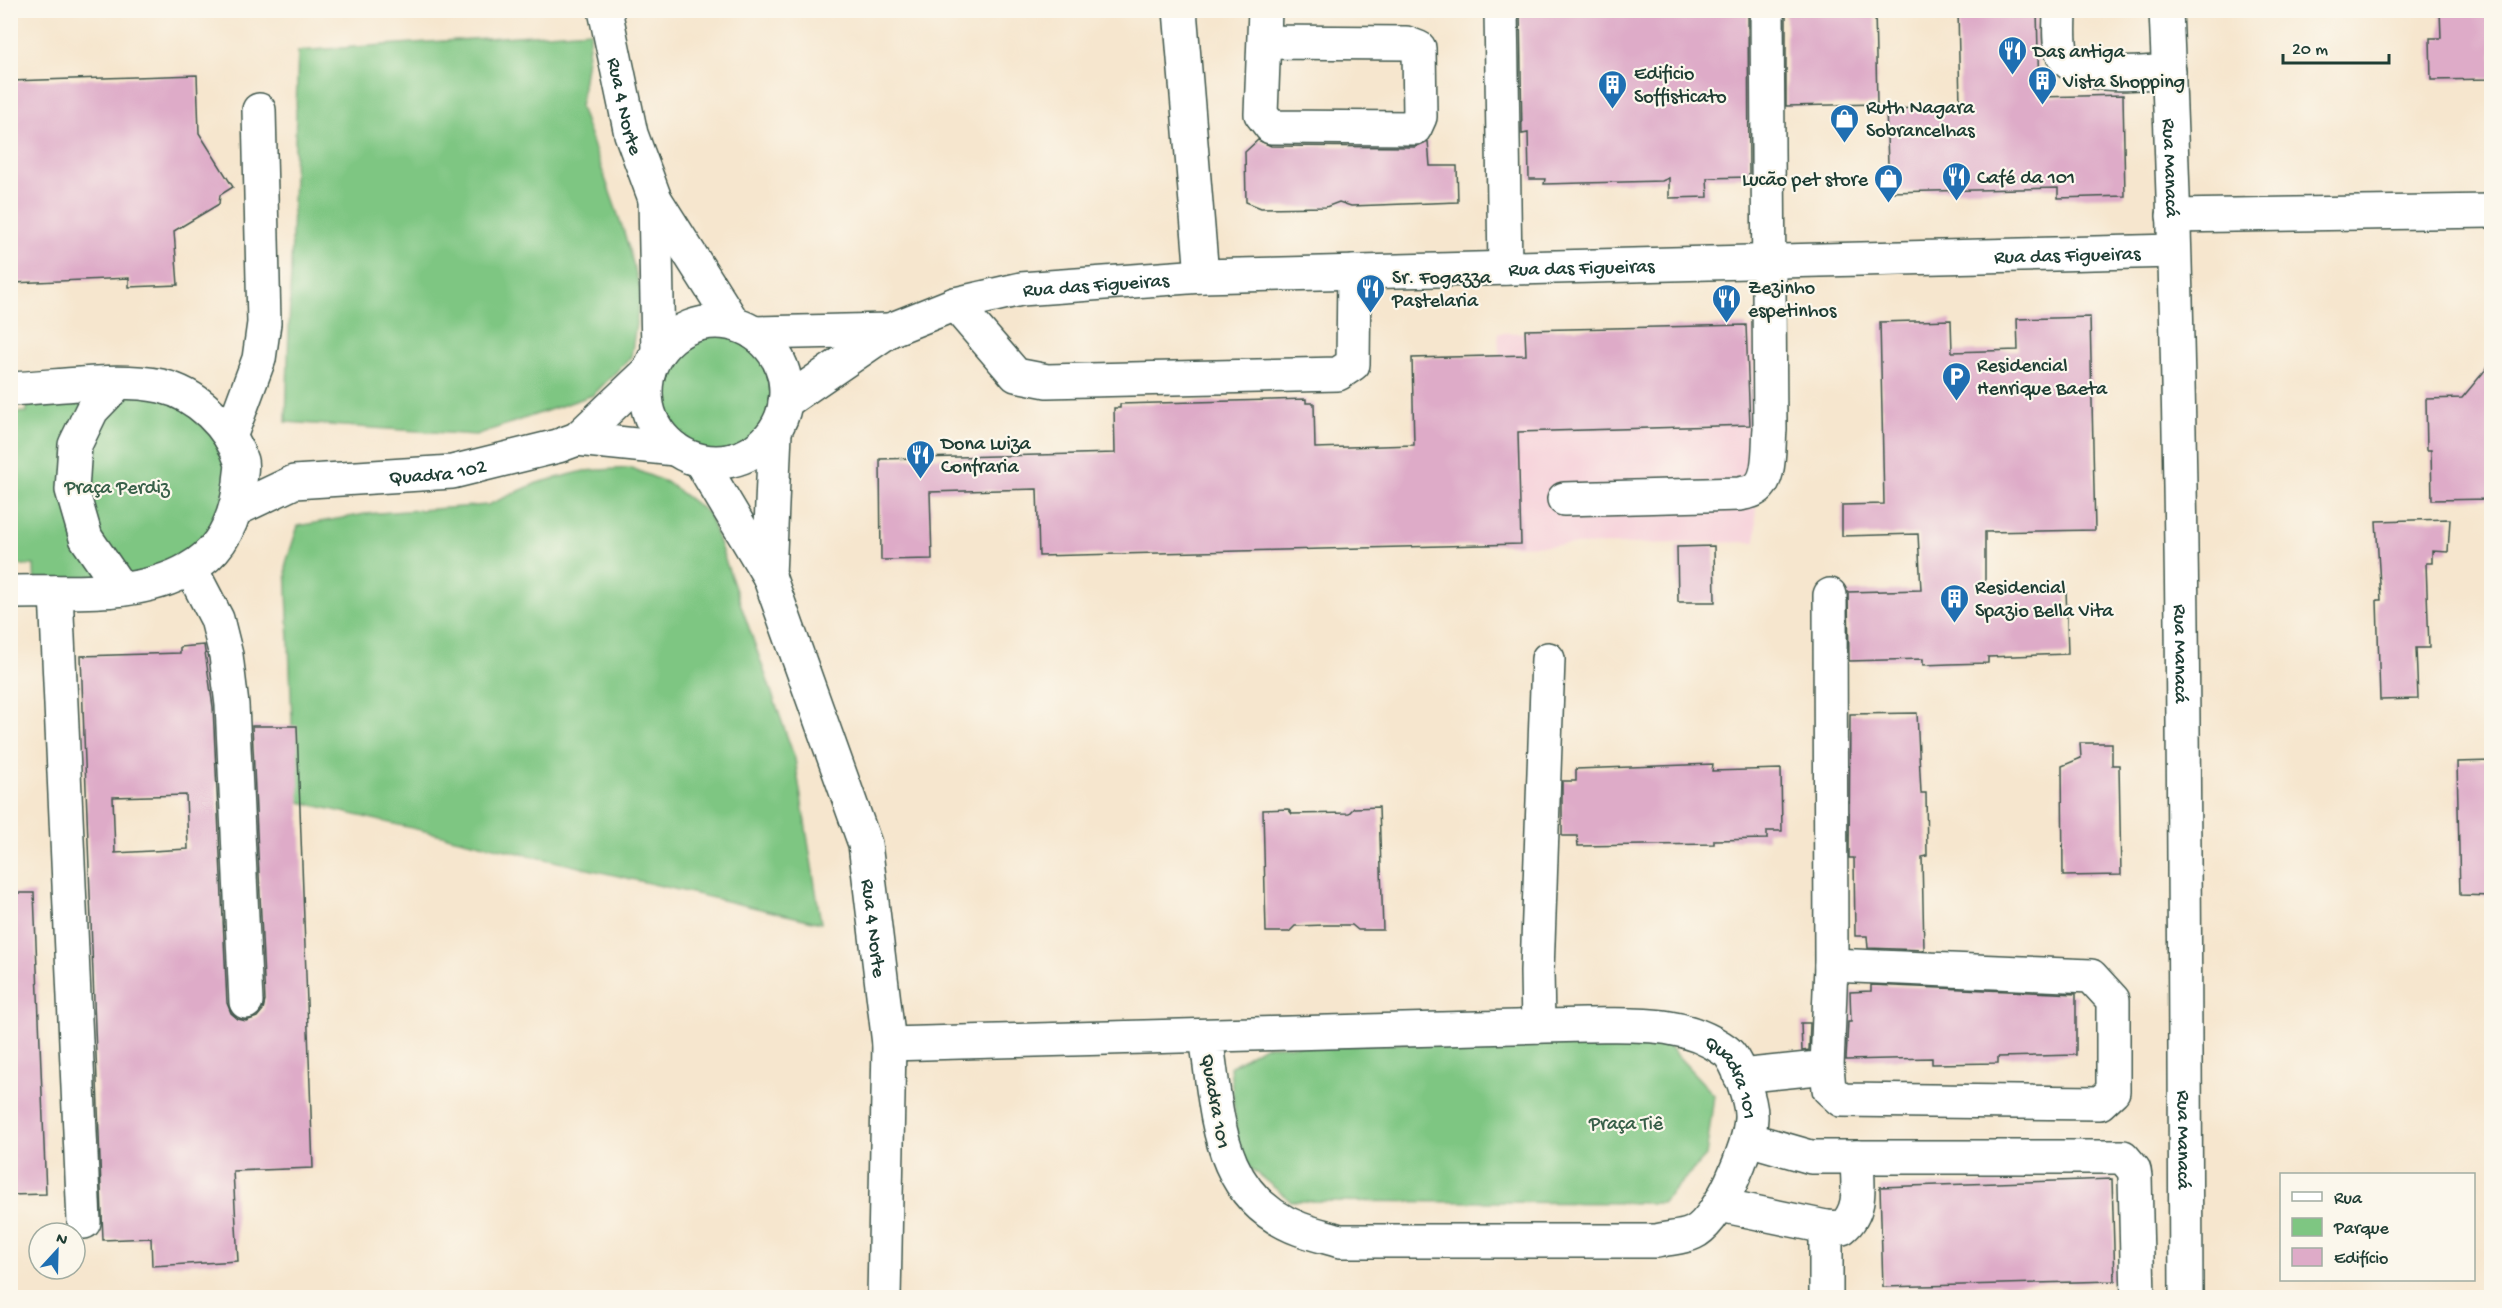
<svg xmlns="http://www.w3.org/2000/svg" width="2502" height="1308" font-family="'Gochi Hand',sans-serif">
  <rect width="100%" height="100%" fill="#fbf7ec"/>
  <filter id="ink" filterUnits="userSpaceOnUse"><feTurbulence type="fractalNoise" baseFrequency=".0167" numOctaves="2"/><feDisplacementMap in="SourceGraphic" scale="12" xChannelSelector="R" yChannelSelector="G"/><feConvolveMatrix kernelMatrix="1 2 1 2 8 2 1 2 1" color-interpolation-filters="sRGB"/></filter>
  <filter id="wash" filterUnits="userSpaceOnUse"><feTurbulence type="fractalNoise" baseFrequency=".008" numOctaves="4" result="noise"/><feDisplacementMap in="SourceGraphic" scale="24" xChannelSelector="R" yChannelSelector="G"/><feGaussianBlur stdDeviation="1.35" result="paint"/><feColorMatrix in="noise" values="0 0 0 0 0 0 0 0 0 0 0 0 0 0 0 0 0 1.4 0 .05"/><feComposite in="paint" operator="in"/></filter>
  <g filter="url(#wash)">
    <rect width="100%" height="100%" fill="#f6e6ce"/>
    <!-- built -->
    <path fill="#f6cfd9" d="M 1754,327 L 1756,542 L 1509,546 L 1498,333 Z"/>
    <!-- green -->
    <g fill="#7ec682" stroke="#4e825b" stroke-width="1.5">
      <path d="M 591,31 L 580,107 L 624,232 L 641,291 L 631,357 L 593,395 L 476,435 L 286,422 L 298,51 Z"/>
      <path d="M 712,321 L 734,324 L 771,347 L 782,366 L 787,389 L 785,411 L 759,449 L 738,459 L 716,463 L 659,433 L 649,413 L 645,392 L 672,336 L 692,326 Z"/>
      <path d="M 161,386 L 242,463 L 191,569 L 35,592 L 34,565 L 11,565 L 10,413 L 27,412 L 26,388 Z"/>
      <path d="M 631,468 L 668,483 L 709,514 L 795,759 L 821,923 L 295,801 L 286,563 L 298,526 L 365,514 L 488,505 L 537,483 L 584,471 Z"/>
      <path d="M 1661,1038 L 1714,1095 L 1706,1156 L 1662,1203 L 1291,1201 L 1239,1159 L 1230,1067 L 1264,1046 Z"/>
    </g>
    <g id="blocks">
      <!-- building -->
      <g fill="#deabc8" fill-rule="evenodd">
        <path d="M 1520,10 L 1748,10 L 1749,177 L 1707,178 L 1708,197 L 1669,198 L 1669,178 L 1662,181 L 1544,184 L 1545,179 L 1529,179 L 1528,133 L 1522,134 Z"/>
        <path d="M 1786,10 L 1875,10 L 1877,104 L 1786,106 Z"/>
        <path d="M 1958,10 L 2037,10 L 2039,97 L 2123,95 L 2125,196 L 2058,198 L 2058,188 L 1889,192 L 1886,109 L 1960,107 Z"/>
        <path d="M 2440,10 L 2492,10 L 2492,79 L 2431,80 L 2430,38 L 2441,38 Z"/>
        <path d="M 197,75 L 199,133 L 233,187 L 220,195 L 219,204 L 174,231 L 178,285 L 129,287 L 129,278 L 13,283 L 10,81 Z"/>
        <path d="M 1258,140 L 1271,146 L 1415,147 L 1428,141 L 1430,166 L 1457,166 L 1458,202 L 1351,206 L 1339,202 L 1326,207 L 1261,208 L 1246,202 L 1245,152 Z"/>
        <path d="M 2090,317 L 2095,530 L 1985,532 L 1985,590 L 2066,588 L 2068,654 L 1988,657 L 1988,663 L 1950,664 L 1923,665 L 1923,659 L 1849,661 L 1848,592 L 1921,590 L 1918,534 L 1842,536 L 1842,505 L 1884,504 L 1880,322 L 1951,320 L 1952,352 L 2018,350 L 2017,319 Z"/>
        <path d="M 1746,325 L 1750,425 L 1518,432 L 1521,544 L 1039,556 L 1037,489 L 930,492 L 932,559 L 881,560 L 880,459 L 1115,453 L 1114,408 L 1120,408 L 1120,404 L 1306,399 L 1306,403 L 1314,403 L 1315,448 L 1414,445 L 1412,358 L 1526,355 L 1525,330 Z"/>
        <path d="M 2492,362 L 2492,499 L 2432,500 L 2431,450 L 2427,450 L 2426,399 L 2462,398 Z"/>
        <path d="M 2450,519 L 2448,552 L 2432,551 L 2432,563 L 2426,563 L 2429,648 L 2416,648 L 2418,699 L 2380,700 L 2377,600 L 2381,600 L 2376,521 Z"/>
        <path d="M 1714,546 L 1715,602 L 1678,602 L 1677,547 Z"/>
        <path d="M 204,645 L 213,707 L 227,1003 L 231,1013 L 238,1019 L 246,1021 L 257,1017 L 263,1010 L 265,1001 L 252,726 L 297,726 L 313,1168 L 233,1171 L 238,1261 L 152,1266 L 151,1238 L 103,1240 L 81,656 L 180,653 L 180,647 ZM 186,795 L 188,849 L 115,853 L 113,797 Z"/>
        <path d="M 1917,713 L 1921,793 L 1926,793 L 1927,856 L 1922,857 L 1924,950 L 1868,948 L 1867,936 L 1855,936 L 1854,858 L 1849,858 L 1850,714 Z"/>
        <path d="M 2080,743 L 2112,743 L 2112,765 L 2119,765 L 2121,875 L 2063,876 L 2062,766 L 2081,758 Z"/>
        <path d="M 2492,761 L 2492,896 L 2460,895 L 2457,762 Z"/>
        <path d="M 1713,764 L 1712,771 L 1781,769 L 1782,831 L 1767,831 L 1767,839 L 1714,840 L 1714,844 L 1578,846 L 1577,836 L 1562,836 L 1562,781 L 1576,781 L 1576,769 Z"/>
        <path d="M 1379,807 L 1383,930 L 1358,930 L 1352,925 L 1326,925 L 1295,926 L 1289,932 L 1266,932 L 1263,810 L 1288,809 L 1292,814 L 1349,813 L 1354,808 Z"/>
        <path d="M 10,893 L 34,893 L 46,1194 L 10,1195 Z"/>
        <path d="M 1871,985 L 2076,994 L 2076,1055 L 1998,1057 L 1998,1063 L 1932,1064 L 1932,1058 L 1846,1060 L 1848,1022 L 1851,1022 L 1850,992 L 1871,991 Z"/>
        <path d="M 1801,1023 L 1810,1023 L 1809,1050 L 1802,1051 Z"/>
        <path d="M 2112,1179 L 2115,1281 L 1883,1287 L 1880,1187 Z"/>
      </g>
    </g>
  </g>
  <g filter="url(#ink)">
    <use href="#blocks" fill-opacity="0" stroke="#3f564b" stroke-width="1.5"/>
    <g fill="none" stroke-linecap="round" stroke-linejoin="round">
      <defs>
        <g id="minor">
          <path id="s1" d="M 605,10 L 631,134 L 655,199 L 734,324"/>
          <path d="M 1180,10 L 1202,276"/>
          <path d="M 1501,10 L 1505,268"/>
          <path d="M 2060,10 C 2060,23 2058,41 2062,53 C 2074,83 2144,72 2169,71"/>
          <path id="s2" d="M 2166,10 C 2185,439 2184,869 2186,1298"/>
          <path d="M 1264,42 L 1406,43 L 1419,48 L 1420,117 L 1415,128 L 1271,127 L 1261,114 L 1265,10"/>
          <path d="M 655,199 L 658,352"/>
          <path d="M 2173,216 L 2492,211"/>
          <path d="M 955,304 L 1016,375 L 1047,381 L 1338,374 L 1353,364 L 1354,272"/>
          <circle cx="716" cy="392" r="70"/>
          <path d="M 754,333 L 890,330"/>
          <path d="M 118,383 L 92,410 L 75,445 L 72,490 L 86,538 L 121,589"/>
          <path d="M 10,389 C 56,387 116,377 161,386 C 197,394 230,426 241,461 C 243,467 240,476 240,483 C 236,518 222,551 189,569 C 137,599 69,590 10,592"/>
          <path id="s3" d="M 785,402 L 890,330 L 955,304 L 1021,289 L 1202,276 L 2174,251"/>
          <path d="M 230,437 L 259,359 L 264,323 L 259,110"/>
          <path d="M 577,439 L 675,449"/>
          <path id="s4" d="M 701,462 L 769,576 L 865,844 L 889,1044 L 884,1298"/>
          <path d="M 1564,499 L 1740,494 C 1744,493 1751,492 1754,490 C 1772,481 1768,446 1770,429 L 1767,10"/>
          <path id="s5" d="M 237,509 L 294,482 L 452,472 L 558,446 L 577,439 L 649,371"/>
          <path d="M 191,569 L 217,619 L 226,655 L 232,705 L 246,1002"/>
          <path d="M 769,576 L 775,432"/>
          <path d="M 56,592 L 84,1222"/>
          <path d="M 1538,1026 L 1537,971 L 1548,659"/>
          <path id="s6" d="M 889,1044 L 1585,1025 C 1634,1025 1684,1020 1726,1051 C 1738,1060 1752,1103 1751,1118 C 1750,1146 1719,1221 1693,1233 C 1683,1238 1668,1238 1657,1241 L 1340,1241 C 1327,1237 1313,1234 1300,1229 C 1215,1197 1218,1112 1206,1037"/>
          <path d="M 1827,1067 L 1829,1089 L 1841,1100 L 2100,1103 L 2113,1091 L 2113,1000 L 2091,976 L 1831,965"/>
          <path d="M 1740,1076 L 1827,1067 L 1831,965 L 1830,595"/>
          <path d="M 1748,1139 L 1811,1157 L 2123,1157 L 2134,1170 L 2135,1177 L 2138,1298"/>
          <path d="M 1720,1205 L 1826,1227 L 1842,1228 C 1864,1210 1857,1183 1857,1157"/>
          <path d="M 1826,1298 L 1826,1227"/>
        </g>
      </defs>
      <!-- minor casing -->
      <use href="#minor" stroke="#3f564b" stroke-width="36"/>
      <!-- minor -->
      <use href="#minor" stroke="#fff" stroke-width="33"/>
    </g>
  </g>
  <!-- icons -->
  <defs>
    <symbol id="restaurant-pin" viewBox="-11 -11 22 30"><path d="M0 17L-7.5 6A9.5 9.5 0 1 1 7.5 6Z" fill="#1f6fb2" stroke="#fbf7ec"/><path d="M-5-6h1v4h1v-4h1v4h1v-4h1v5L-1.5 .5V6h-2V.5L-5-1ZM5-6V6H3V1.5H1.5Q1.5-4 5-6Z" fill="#fff"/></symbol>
    <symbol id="building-pin" viewBox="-11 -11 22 30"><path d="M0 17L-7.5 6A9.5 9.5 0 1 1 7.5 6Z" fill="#1f6fb2" stroke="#fbf7ec"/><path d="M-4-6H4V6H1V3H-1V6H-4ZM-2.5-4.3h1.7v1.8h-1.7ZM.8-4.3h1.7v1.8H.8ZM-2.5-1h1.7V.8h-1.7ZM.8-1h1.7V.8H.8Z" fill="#fff"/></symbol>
    <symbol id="shop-pin" viewBox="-11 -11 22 30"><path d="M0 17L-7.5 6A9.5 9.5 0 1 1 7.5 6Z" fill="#1f6fb2" stroke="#fbf7ec"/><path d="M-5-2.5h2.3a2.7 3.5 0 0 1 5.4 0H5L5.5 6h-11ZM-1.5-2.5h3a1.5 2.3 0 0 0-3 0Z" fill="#fff"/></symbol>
    <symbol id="parking-pin" viewBox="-11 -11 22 30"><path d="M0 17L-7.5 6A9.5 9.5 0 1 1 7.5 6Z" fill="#1f6fb2" stroke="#fbf7ec"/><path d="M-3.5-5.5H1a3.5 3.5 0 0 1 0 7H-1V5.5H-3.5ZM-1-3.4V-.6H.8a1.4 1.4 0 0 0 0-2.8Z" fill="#fff"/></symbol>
  </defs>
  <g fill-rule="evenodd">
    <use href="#restaurant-pin" x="1996" y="34" width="33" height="45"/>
    <use href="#building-pin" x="2026" y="64" width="33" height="45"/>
    <use href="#building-pin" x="1596" y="68" width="33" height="45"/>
    <use href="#shop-pin" x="1828" y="102" width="33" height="45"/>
    <use href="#restaurant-pin" x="1940" y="160" width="33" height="45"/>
    <use href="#shop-pin" x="1872" y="162" width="33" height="45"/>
    <use href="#restaurant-pin" x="1354" y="272" width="33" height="45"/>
    <use href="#restaurant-pin" x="1710" y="282" width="33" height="45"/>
    <use href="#parking-pin" x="1940" y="360" width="33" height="45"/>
    <use href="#restaurant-pin" x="904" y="438" width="33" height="45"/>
    <use href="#building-pin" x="1938" y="582" width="33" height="45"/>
  </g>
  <g text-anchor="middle" stroke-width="4.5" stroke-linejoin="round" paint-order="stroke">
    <!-- poi labels -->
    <g font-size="20" fill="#1f3d34" stroke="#fbf7ec" text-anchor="start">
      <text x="2033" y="57">Das antiga</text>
      <text x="1634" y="79">Edificio<tspan x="1634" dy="23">Soffisticato</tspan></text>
      <text x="2063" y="87">Vista Shopping</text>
      <text x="1866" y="113">Ruth Nagara<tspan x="1866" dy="23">Sobrancelhas</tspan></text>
      <text x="1977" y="183">Café da 101</text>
      <text x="1868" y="185" text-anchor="end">Lucão pet store</text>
      <text x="1392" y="283">Sr. Fogazza<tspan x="1392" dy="23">Pastelaria</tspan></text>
      <text x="1748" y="293">Zezinho<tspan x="1748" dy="23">espetinhos</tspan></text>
      <text x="1977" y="371">Residencial<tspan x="1977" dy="23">Henrique Baeta</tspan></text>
      <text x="941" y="449">Dona Luiza<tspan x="941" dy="23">Confraria</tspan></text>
      <text x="1975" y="593">Residencial<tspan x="1975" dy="23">Spazio Bella Vita</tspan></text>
    </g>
    <!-- street labels -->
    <g font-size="20" fill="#1f3d34" stroke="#fbf7ec">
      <text dy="7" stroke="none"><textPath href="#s1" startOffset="98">Rua 4 Norte</textPath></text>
      <text dy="7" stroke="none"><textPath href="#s2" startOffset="158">Rua Manacá</textPath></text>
      <text dy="7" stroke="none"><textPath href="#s3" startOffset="1312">Rua das Figueiras</textPath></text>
      <text dy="7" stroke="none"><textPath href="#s3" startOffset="826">Rua das Figueiras</textPath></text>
      <text dy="7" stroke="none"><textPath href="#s3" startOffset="340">Rua das Figueiras</textPath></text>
      <text dy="7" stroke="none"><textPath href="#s5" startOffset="207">Quadra 102</textPath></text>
      <text dy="7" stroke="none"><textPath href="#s2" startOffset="644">Rua Manacá</textPath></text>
      <text dy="7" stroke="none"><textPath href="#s4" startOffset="502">Rua 4 Norte</textPath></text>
      <text dy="7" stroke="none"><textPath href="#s6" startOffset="868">Quadra 101</textPath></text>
      <text transform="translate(1217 1101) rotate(80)" y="7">Quadra 101</text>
      <text dy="7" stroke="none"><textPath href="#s2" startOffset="1130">Rua Manacá</textPath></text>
    </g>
    <!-- park labels -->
    <g font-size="20" fill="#375f48" stroke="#fbf7ec">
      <text x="117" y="493">Praça Perdiz</text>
      <text x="1626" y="1129">Praça Tiê</text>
    </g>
  </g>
  <!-- margin -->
  <rect width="2502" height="1308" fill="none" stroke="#fbf7ec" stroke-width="36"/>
  <!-- legend -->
  <rect x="2280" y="1173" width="195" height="108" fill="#fbf7ec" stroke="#a3ada2" stroke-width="1.5"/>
  <rect x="2292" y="1192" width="30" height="9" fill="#ffffff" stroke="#a3ada2" stroke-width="1.5"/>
  <text x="2334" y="1203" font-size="18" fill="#1f3d34">Rua</text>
  <rect x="2292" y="1218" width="30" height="18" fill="#7ec682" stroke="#a3ada2" stroke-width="1.5"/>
  <text x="2334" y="1233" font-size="18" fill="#1f3d34">Parque</text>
  <rect x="2292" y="1248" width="30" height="18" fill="#deabc8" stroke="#a3ada2" stroke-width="1.5"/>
  <text x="2334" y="1263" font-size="18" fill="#1f3d34">Edifício</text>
  <!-- north arrow -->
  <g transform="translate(57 1251) rotate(22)"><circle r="28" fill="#fbf7ec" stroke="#a3ada2" stroke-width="1.5"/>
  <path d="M0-4.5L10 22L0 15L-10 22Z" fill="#1f6fb2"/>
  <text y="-9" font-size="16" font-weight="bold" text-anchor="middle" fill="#1f3d34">N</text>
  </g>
  <!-- scale -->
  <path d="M2283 54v9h106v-9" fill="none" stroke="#1f3d34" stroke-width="3"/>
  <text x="2292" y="54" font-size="18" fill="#1f3d34" stroke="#fbf7ec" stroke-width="4.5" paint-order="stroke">20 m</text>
</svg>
